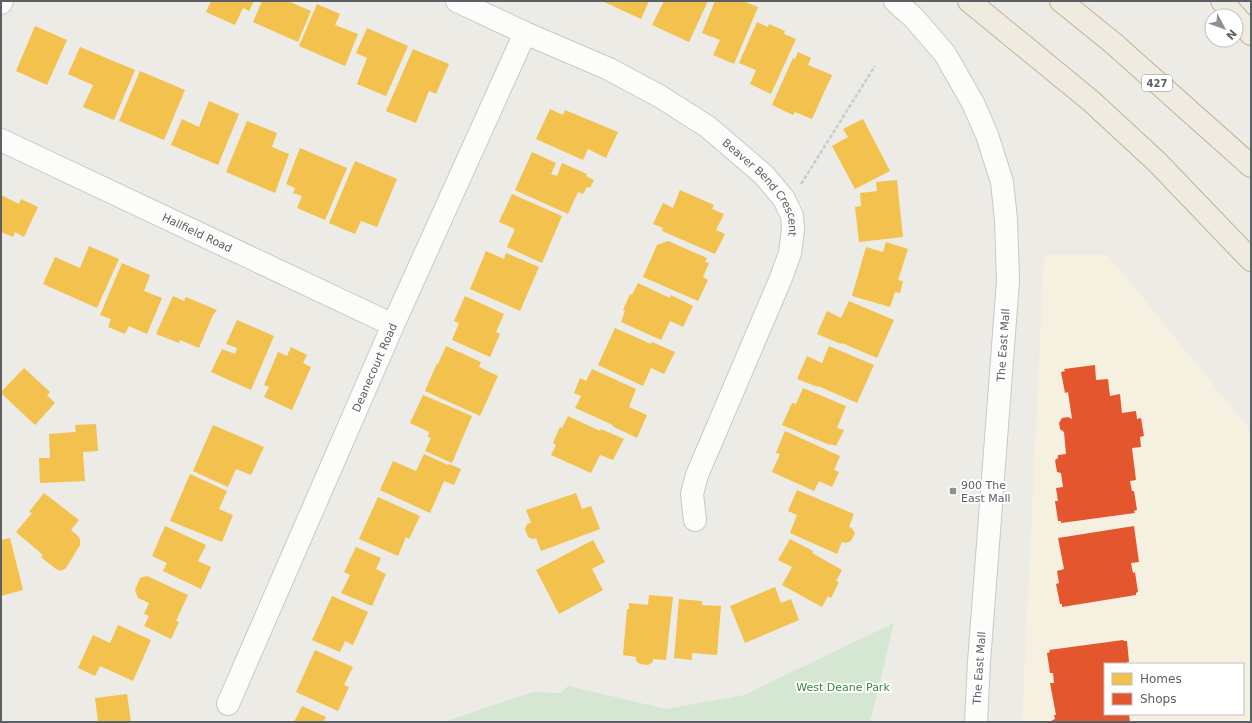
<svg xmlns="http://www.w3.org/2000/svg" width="1252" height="723" font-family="'DejaVu Sans',sans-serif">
  <rect width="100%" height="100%" fill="#ecebe6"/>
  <!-- commercial -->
  <path fill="#f5f0e0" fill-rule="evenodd" d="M 1044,255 L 1108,255 L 1251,431 L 1251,722 L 1022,722 ZM 1105,664 L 1243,664 L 1243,714 L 1105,714 Z"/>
  <!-- green -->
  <path fill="#d5e7d2" d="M 894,623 L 870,722 L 444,722 L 533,692 L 560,693 L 568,686 L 666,709 L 744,695 Z"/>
  <!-- homes -->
  <g fill="#f2c14e">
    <path d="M 211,1 L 254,1 L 249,11 L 243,8 L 235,25 L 206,12 Z"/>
    <path d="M 262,1 L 288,1 L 311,11 L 298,42 L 253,22 Z"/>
    <path d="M 602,1 L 649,1 L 641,19 Z"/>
    <path d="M 664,1 L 708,1 L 689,42 L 652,25 Z"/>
    <path d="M 715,1 L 743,1 L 758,7 L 734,64 L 713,55 L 720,40 L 702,33 Z"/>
    <path d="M 317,4 L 340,14 L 335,25 L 358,34 L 345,66 L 299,46 Z"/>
    <path d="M 757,22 L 768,27 L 769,24 L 785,31 L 784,34 L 796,39 L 771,94 L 750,84 L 756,70 L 739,63 Z"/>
    <path d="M 35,26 L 67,40 L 47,85 L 16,71 Z"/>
    <path d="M 367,28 L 408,46 L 386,96 L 357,84 L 367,58 L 356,53 Z"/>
    <path d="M 80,47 L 135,70 L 114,120 L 83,107 L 93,85 L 68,74 Z"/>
    <path d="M 413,49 L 449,64 L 436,94 L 429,91 L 416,123 L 386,111 Z"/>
    <path d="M 798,52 L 811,58 L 808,65 L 832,75 L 812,119 L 795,112 L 793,115 L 772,105 L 793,58 L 795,59 Z"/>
    <path d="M 140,71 L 185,90 L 164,140 L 119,121 Z"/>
    <path d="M 209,101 L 239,114 L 218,165 L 171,145 L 182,119 L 199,127 Z"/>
    <path d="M 550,109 L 563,115 L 565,110 L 618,132 L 606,158 L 588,149 L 583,160 L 536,139 Z"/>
    <path d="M 863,119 L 890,171 L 855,189 L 832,146 L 848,137 L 843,129 Z"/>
    <path d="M 247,121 L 277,133 L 272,147 L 289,154 L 275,193 L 226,172 Z"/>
    <path d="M 300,148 L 347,168 L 325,220 L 297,208 L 302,196 L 293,193 L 295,188 L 286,184 Z"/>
    <path d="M 532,152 L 556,163 L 551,174 L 557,176 L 562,163 L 587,174 L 586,176 L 594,180 L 590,188 L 587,187 L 583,194 L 578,192 L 568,214 L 515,190 Z"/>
    <path d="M 355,161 L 397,179 L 377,227 L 361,221 L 355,234 L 329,223 Z"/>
    <path d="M 897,180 L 903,237 L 859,242 L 855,207 L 861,206 L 860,193 L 877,191 L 876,182 Z"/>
    <path d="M 680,190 L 714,205 L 712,209 L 724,214 L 716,230 L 725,234 L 715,254 L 662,231 L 663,228 L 653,224 L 663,203 L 673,208 Z"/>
    <path d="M 512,194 L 562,216 L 542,263 L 507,247 L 515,229 L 499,222 Z"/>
    <path d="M 1,195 L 19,204 L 21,199 L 38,207 L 24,237 L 15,232 L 13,237 L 1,232 Z"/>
    <path d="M 668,241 L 707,258 L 705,262 L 709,263 L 703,277 L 708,280 L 698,301 L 643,277 L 657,245 Z"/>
    <path d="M 886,242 L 908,249 L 898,280 L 903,281 L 900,293 L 895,292 L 890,307 L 852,296 L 866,247 L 883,252 Z"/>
    <path d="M 89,246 L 119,259 L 97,308 L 43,284 L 55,257 L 80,268 Z"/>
    <path d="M 486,251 L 504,259 L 506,253 L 539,267 L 520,311 L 470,289 Z"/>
    <path d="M 122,263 L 150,275 L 144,291 L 162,298 L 147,334 L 129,326 L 125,334 L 108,327 L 111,319 L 100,315 Z"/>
    <path d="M 638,283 L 670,298 L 671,295 L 693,306 L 683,327 L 670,321 L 661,340 L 621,322 L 625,311 L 623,310 L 630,294 L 632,295 Z"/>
    <path d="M 173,296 L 184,301 L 186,297 L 217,310 L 213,315 L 199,348 L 180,340 L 179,343 L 156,334 Z"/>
    <path d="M 465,296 L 504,314 L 496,332 L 500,334 L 490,357 L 452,340 L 459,323 L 454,321 Z"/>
    <path d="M 849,301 L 894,320 L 877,358 L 842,343 L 841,344 L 817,334 L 827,311 L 841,318 Z"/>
    <path d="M 237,320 L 274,336 L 251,390 L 211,372 L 222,349 L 235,354 L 237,348 L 226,344 Z"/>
    <path d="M 615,328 L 651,344 L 652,342 L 675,352 L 664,374 L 651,368 L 643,386 L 598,365 Z"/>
    <path d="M 446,346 L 481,362 L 479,367 L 498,376 L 480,416 L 425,391 L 437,363 L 438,364 Z"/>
    <path d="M 829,346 L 874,365 L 857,403 L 818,386 L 818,387 L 797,379 L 807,356 L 822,363 Z"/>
    <path d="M 291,347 L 307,355 L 303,363 L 311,367 L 292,410 L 264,397 L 269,387 L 264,385 L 278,352 L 287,356 Z"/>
    <path d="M 24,368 L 50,392 L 47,395 L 55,403 L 35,425 L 2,394 L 3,392 L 2,391 Z"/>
    <path d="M 592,369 L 636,389 L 629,407 L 647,415 L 637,438 L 612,426 L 613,425 L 575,408 L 581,396 L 574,393 L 580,378 L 586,381 Z"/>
    <path d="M 803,388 L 846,406 L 837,428 L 844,430 L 836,446 L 831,444 L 830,445 L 782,425 L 792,403 L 796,404 Z"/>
    <path d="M 423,395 L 472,416 L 452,463 L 425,451 L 431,438 L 428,437 L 429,432 L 410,423 Z"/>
    <path d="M 568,416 L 600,431 L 601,429 L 624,439 L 613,460 L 600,455 L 591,473 L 551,455 L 556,445 L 553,443 L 560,427 L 562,428 Z"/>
    <path d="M 96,424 L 98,451 L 83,452 L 85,481 L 40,483 L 39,458 L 50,458 L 49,434 L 76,432 L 75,425 Z"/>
    <path d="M 213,425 L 264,447 L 251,475 L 236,469 L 228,487 L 193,471 Z"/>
    <path d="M 785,431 L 840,456 L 834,470 L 839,472 L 832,487 L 819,481 L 814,491 L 772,472 L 780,454 L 776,453 Z"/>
    <path d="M 424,454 L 448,465 L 449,464 L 461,469 L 454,485 L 444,481 L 430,513 L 380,490 L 393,461 L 416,471 Z"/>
    <path d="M 190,474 L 227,491 L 219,509 L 233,515 L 222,542 L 170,521 Z"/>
    <path d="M 797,490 L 854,514 L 849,527 L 852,528 L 855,533 L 851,541 L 846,543 L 842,542 L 837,554 L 790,533 L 797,515 L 788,511 Z"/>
    <path d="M 44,493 L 79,520 L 71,530 L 79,537 L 80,540 L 80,545 L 66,568 L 61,571 L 56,569 L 41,557 L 43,555 L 16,532 L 32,513 L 29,512 Z"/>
    <path d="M 576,493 L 582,509 L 591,506 L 600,529 L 541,551 L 536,538 L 533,539 L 528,537 L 525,529 L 527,524 L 531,523 L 526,510 Z"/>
    <path d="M 378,497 L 420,516 L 409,539 L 406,537 L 398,556 L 359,539 Z"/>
    <path d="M 165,526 L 206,545 L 198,561 L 211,567 L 201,589 L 163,571 L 167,563 L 152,556 Z"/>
    <path d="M 10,538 L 23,590 L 1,596 L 1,540 Z"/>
    <path d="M 790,539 L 813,551 L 812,553 L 842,570 L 836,581 L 839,582 L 831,598 L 828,596 L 822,607 L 782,585 L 792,567 L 778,560 Z"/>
    <path d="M 593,540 L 605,562 L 592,569 L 603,590 L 559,614 L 536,570 Z"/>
    <path d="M 356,547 L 381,558 L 376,569 L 386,574 L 372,606 L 341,593 L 350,575 L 344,572 Z"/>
    <path d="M 147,576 L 188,595 L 176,621 L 179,622 L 171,639 L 144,626 L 149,616 L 144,614 L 149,603 L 138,598 L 135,590 L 140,578 Z"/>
    <path d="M 775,587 L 781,603 L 791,599 L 799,620 L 745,643 L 730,606 Z"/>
    <path d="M 649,595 L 673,597 L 666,660 L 653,659 L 653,662 L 648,665 L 640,664 L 636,661 L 636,657 L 623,655 L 627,609 L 629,609 L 629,603 L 648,605 Z"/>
    <path d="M 332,596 L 368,612 L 353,645 L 345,641 L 340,652 L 312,640 Z"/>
    <path d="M 679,599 L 702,601 L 702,605 L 721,606 L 717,655 L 692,653 L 692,660 L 674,658 Z"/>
    <path d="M 118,625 L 151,640 L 133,681 L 100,666 L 95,676 L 78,668 L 93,635 L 110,643 Z"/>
    <path d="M 315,650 L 353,667 L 344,685 L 349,687 L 338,711 L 296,692 Z"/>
    <path d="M 127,694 L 131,722 L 98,722 L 95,698 Z"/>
    <path d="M 302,706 L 326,717 L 323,722 L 294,722 Z"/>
  </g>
  <!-- shops -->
  <g fill="#e4572e">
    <path d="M 1095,365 L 1096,380 L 1108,379 L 1110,396 L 1120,394 L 1122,413 L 1136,411 L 1137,419 L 1141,418 L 1144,436 L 1140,437 L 1141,447 L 1132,448 L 1136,480 L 1130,481 L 1132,491 L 1134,491 L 1137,510 L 1134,511 L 1135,513 L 1061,523 L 1061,521 L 1058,521 L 1055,501 L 1058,501 L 1056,488 L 1063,487 L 1061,473 L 1057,472 L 1055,460 L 1058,458 L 1058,455 L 1066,454 L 1064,432 L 1060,429 L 1059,423 L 1062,418 L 1068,417 L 1072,419 L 1068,392 L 1065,393 L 1061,372 L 1065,371 L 1064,369 Z"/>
    <path d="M 1134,526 L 1139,562 L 1131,563 L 1133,573 L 1135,572 L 1138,592 L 1136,593 L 1136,595 L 1062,607 L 1062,604 L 1060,604 L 1056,584 L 1059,583 L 1057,571 L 1064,569 L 1058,538 Z"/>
    <path d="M 1123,640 L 1124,641 L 1127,641 L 1129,662 L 1127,662 L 1127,664 L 1105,664 L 1105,714 L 1129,714 L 1130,722 L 1049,722 L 1055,719 L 1054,715 L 1056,715 L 1050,683 L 1054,683 L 1053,673 L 1050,673 L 1047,653 L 1050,652 L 1049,650 Z"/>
  </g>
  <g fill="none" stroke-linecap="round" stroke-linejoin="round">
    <defs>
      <g id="minor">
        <path id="s1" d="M 457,1 L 525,33 L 609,69 L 661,97 L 708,127 L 764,175 L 784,199 L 792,216 L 793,230 L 790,253 L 781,278 L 697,475 L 692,494 L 695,520"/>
        <path d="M 1,3 L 2,1"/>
        <path id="s2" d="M 1,140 L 393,325"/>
        <path id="s3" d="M 228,704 L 393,325 L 525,33"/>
      </g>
      <path id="secondary" d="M 895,1 L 914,18 L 945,54 L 973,103 L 987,135 L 1002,182 L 1006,220 L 1008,281 L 979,662 L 976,722"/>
      <g id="motorway">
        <path d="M 969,1 L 1091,101 L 1157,162 L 1251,260"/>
        <path d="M 1061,1 L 1113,43 L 1251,166"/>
        <path d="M 1222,1 L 1235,16"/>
        <path d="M 1236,17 L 1251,34"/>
      </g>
    </defs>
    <!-- minor casing -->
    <use href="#minor" stroke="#c8c8c7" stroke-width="24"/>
    <!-- secondary casing -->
    <use href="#secondary" stroke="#c9c9c8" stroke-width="24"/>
    <!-- motorway casing -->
    <use href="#motorway" stroke="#c2b395" stroke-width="24"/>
    <!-- path -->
    <path stroke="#c9cdca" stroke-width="2.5" stroke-dasharray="4 2" stroke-linecap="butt" d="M 801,184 L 875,66"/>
    <!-- minor -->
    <use href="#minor" stroke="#fcfcfb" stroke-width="22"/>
    <!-- secondary -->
    <use href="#secondary" stroke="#fcfcfb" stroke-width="22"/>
    <!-- motorway -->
    <use href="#motorway" stroke="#efebe1" stroke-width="22"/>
  </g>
  <!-- markers -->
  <rect fill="#8e9192" stroke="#fff" stroke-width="1.5" x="949" y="487" width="8" height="8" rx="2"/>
  <g text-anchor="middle" stroke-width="4" stroke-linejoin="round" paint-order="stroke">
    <!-- shield labels -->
    <rect fill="#fff" stroke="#8d9092" stroke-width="1" x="1142" y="75" width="30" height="16" rx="3"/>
    <g font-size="10" font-weight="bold" fill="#5c6064">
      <text x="1157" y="87">427</text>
    </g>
    <!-- street labels -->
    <g font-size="11" fill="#5c6064" stroke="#fff">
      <text dy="4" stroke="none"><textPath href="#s1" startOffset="364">Beaver Bend Crescent</textPath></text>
      <text dy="4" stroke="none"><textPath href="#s2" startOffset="217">Hallfield Road</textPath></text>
      <text transform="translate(1003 345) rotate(-86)" y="4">The East Mall</text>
      <text dy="4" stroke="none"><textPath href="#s3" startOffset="367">Deanecourt Road</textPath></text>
      <text transform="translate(979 668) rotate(-86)" y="4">The East Mall</text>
    </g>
    <!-- poi labels -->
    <g font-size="11" fill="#5c6064" stroke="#fff" text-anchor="start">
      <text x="961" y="489">900 The<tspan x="961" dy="13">East Mall</tspan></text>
    </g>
    <!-- park labels -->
    <g font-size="11" fill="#3a863c" stroke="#fff">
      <text x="843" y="691">West Deane Park</text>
    </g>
  </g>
  <!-- border -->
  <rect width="1252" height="723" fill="none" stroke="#5c6064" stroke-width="4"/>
  <!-- legend -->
  <rect x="1104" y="663" width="140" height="52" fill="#ffffff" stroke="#bebfc1"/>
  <rect x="1112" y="673" width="20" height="12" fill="#f2c14e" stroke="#bebfc1"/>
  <text x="1140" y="683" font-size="12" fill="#5c6064">Homes</text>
  <rect x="1112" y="693" width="20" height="12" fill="#e4572e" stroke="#bebfc1"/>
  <text x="1140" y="703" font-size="12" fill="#5c6064">Shops</text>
  <!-- north arrow -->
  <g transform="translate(1224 28) rotate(131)"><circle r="19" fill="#ffffff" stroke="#bebfc1"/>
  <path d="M0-3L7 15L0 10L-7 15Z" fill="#8e9192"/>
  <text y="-6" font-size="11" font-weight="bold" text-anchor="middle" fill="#5c6064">N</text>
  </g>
</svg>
